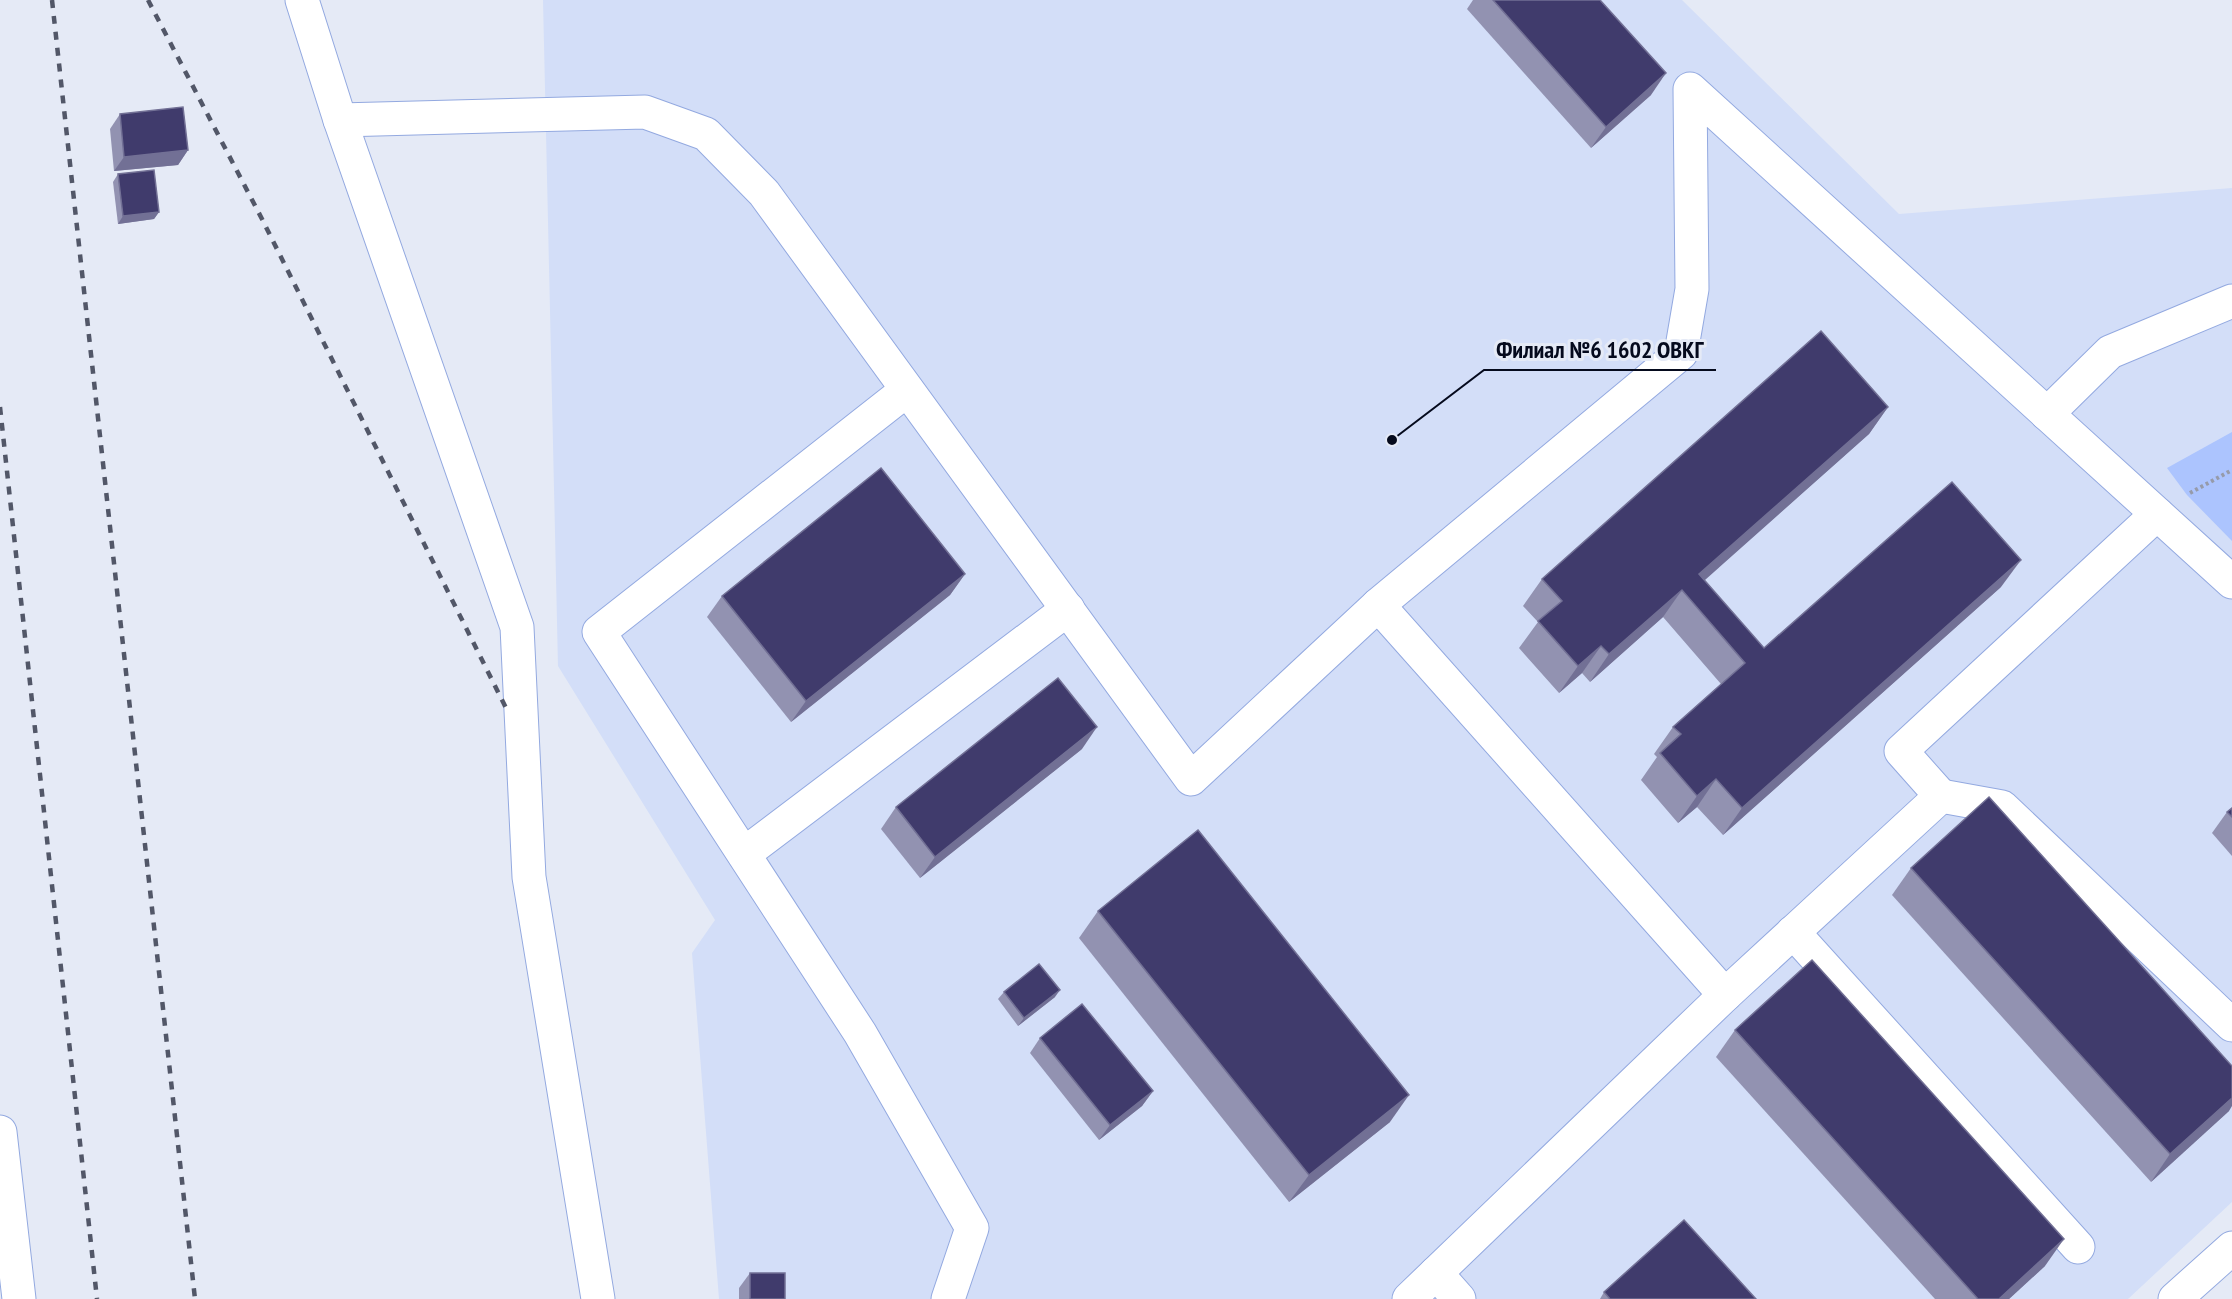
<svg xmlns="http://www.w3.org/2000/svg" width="2232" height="1299" font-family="'PT Sans Narrow',sans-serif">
  <rect width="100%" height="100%" fill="#e5eaf6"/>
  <!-- built -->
  <path fill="#d3def8" d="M 543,0 L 1682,0 L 1899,214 L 2232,188 L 2232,1202 L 2128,1299 L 719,1299 L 692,953 L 715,920 L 558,666 Z"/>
  <!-- green -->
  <path fill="#acc4fe" d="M 2232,432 L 2232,541 L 2187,495 L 2167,468 Z"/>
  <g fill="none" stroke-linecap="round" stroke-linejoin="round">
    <defs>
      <g id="minor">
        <path d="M 302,0 L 340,120 L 517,627 L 529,877 L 598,1299"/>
        <path d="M 340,120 L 645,112 L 706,134 L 764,193 L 1191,779 L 1378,605 L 1681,353 L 1692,289 L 1690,89 L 2232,582"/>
        <path d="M 907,390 L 599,632 L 860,1033 L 972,1228 L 948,1299"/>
        <path d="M 2047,414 L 2110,352 L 2232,301"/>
        <path d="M 1378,605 L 1725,995"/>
        <path d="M 1941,796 L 2002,807 L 2232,1025"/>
        <path d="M 744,854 L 1068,609"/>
        <path d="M 1793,932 L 2078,1247"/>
        <path d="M 0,1132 L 19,1299"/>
        <path d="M 1436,1273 L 1459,1299"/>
        <path d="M 1409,1299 L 1725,995 L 1941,796 L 1901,751 L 2157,514"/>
        <path d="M 2175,1299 L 2232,1248"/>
      </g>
    </defs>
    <!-- minor casing -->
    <use href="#minor" stroke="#93a9e0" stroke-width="35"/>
    <!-- path -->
    <path stroke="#969baa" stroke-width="4" stroke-dasharray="3 3" stroke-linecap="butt" d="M 2190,493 L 2232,470"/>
    <!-- minor -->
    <use href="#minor" stroke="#fff" stroke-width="33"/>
    <!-- rail -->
    <g stroke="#525768" stroke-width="4.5" stroke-dasharray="8 8" stroke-linecap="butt">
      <path d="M 52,0 L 195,1299"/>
      <path d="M 148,0 L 262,219 L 506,708"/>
      <path d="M 0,407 L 97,1299"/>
    </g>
  </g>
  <!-- wall -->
  <g fill="#9292b1">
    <path d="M 1473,0 L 1600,0 L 1651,95 L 1591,148 L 1467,9 Z"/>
    <path d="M 120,114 L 188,150 L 178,165 L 114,171 L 110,129 Z"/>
    <path d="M 118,174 L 159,212 L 154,219 L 118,224 L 113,182 Z"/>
    <path d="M 1888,407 L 1869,434 L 1704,580 L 1764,648 L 2001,587 L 1723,835 L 1697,807 L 1678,823 L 1641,780 L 1657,757 L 1654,754 L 1673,727 L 1721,684 L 1663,617 L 1590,682 L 1582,673 L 1559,693 L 1519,648 L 1538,622 L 1523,606 L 1542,579 Z"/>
    <path d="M 965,574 L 950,595 L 791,722 L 707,617 L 722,596 Z"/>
    <path d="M 1082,749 L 920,878 L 881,829 L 896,807 Z"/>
    <path d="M 2232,808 L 2232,856 L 2212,833 L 2227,812 Z"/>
    <path d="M 1911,868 L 2229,1111 L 2151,1182 L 1892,895 Z"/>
    <path d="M 1098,911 L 1390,1122 L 1289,1202 L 1079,938 Z"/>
    <path d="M 1004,992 L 1055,997 L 1018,1026 L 998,999 Z"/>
    <path d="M 1735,1030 L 2045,1266 L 2009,1299 L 1935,1299 L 1716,1057 Z"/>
    <path d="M 1040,1038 L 1153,1091 L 1142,1106 L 1099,1140 L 1030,1053 Z"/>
    <path d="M 750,1273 L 785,1299 L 739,1299 L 739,1288 Z"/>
    <path d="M 1604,1292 L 1756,1299 L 1600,1299 Z"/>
  </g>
  <!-- shaded-wall -->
  <g fill="#727095">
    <path d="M 1666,73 L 1651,95 L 1591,148 L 1606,127 Z"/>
    <path d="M 188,150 L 178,165 L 114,171 L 124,157 Z"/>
    <path d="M 159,212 L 154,219 L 118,224 L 123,216 Z"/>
    <path d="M 1888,407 L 1869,434 L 1687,596 L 1699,574 Z"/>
    <path d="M 2021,560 L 2001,587 L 1723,835 L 1742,808 Z"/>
    <path d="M 965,574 L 950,595 L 791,722 L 806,701 Z"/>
    <path d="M 1682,590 L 1663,617 L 1590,682 L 1609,654 Z"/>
    <path d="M 1601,646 L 1582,673 L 1559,693 L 1578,666 Z"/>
    <path d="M 1097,727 L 1082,749 L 920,878 L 935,857 Z"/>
    <path d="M 1716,779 L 1697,807 L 1678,823 L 1697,796 Z"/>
    <path d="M 1060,990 L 1055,997 L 1018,1026 L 1024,1018 Z"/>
    <path d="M 1153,1091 L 1142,1106 L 1099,1140 L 1110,1125 Z"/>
    <path d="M 1409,1095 L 1390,1122 L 1289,1202 L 1309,1175 Z"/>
    <path d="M 2232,1098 L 2232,1106 L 2229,1111 L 2151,1182 L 2170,1154 Z"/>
    <path d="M 2064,1239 L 2045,1266 L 2009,1299 L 1999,1299 Z"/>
  </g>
  <!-- building -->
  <g fill="#403b6c" stroke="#727095" stroke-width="1.5">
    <path d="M 1493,0 L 1600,0 L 1666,73 L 1606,127 Z"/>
    <path d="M 183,107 L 188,150 L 124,157 L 120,114 Z"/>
    <path d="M 154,170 L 159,212 L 123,216 L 118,174 Z"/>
    <path d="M 1821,331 L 1888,407 L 1699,574 L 1764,648 L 1952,482 L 2021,560 L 1742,808 L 1716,779 L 1697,796 L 1660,753 L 1681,734 L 1673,727 L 1745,663 L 1682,590 L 1609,654 L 1601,646 L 1578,666 L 1538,621 L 1562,601 L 1542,579 Z"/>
    <path d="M 881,468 L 965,574 L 806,701 L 722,596 Z"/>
    <path d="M 1058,678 L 1097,727 L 935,857 L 896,807 Z"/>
    <path d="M 1989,797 L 2232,1066 L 2232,1098 L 2170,1154 L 1911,868 Z"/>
    <path d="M 2232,808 L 2232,817 L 2227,812 Z"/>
    <path d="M 1198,830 L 1409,1095 L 1309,1175 L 1098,911 Z"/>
    <path d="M 1812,960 L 2064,1239 L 1999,1299 L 1978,1299 L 1735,1030 Z"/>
    <path d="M 1039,964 L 1060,990 L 1024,1018 L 1004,992 Z"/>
    <path d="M 1082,1004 L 1153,1091 L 1110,1125 L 1040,1038 Z"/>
    <path d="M 1684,1220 L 1756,1299 L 1610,1299 L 1604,1292 Z"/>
    <rect x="750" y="1273" width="35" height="26"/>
  </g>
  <!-- callouts -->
  <path fill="none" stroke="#050a1d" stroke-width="2" d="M1392 440L1484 370H1716"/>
  <circle fill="#050a1d" stroke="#e5eaf6" stroke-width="2" cx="1392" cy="440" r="6"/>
  <g font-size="24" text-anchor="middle" font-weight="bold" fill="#050a1d" stroke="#e5eaf6" stroke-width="6" stroke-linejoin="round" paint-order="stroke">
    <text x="1600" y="358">Филиал №6 1602 ОВКГ</text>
  </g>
</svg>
